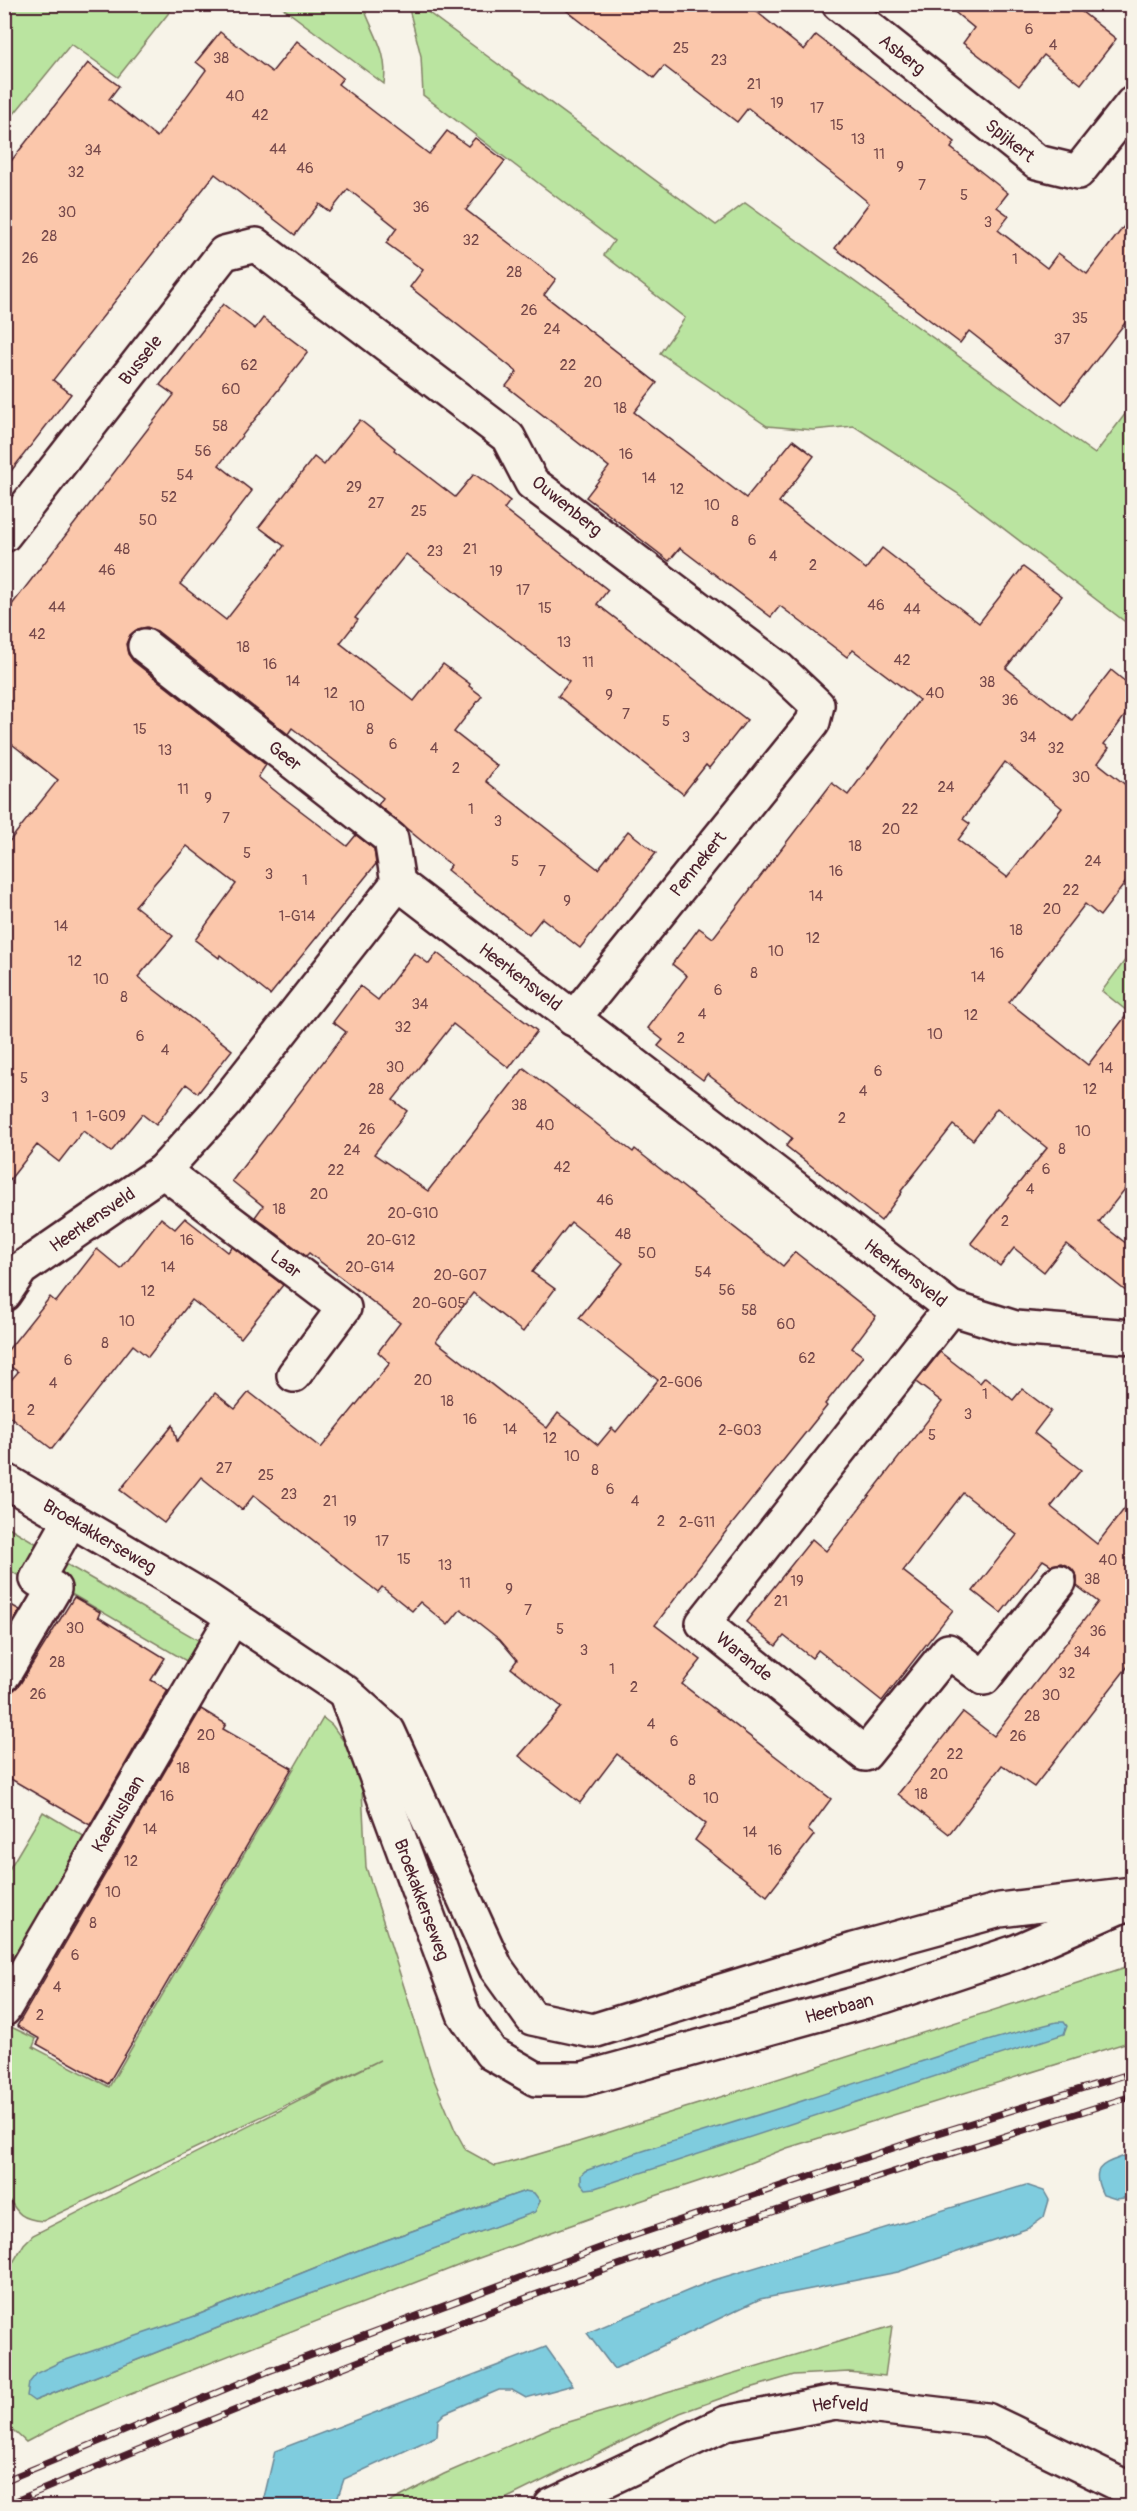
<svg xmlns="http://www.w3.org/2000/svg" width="1137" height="2511" font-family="Pangolin,sans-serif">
  <rect width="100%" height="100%" fill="#f7f3e8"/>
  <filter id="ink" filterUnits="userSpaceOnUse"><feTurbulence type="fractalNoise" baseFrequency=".0167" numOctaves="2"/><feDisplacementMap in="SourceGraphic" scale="12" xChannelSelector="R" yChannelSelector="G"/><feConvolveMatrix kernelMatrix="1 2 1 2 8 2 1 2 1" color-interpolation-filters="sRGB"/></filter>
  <g filter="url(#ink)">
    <!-- green -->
    <g fill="#bae4a0" stroke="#828266" stroke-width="1.5" fill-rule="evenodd">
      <path d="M 5,4 L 175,4 L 175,5 L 118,77 L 71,44 L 5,125 Z"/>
      <path d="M 279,5 L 363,5 C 372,33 389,51 384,84 Z"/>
      <path d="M 408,5 L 418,5 L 716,225 L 745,203 L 1095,454 L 1132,405 L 1132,627 L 957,493 L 854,426 L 813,430 L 767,426 L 660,353 L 685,318 L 604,255 L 614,241 L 423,95 L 421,56 Z"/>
      <path d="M 1132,951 L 1132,1015 L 1102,991 Z"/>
      <path d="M 5,1525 L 39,1545 L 21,1577 L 5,1568 Z"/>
      <path d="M 59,1560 L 200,1641 L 188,1662 L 49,1581 Z"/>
      <path d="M 323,1718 L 332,1725 L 350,1750 L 361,1771 L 366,1867 L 432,2075 L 455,2130 L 466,2150 L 495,2166 C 563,2149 628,2125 695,2105 C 841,2059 987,2013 1132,1965 L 1132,2041 L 787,2148 L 727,2172 L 616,2209 L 465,2263 L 108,2403 L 70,2419 L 26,2442 L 4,2422 L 5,2276 L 24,2244 L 33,2235 L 380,2060 L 43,2221 C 19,2219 17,2212 5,2193 L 5,2024 L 36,2039 L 33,2047 L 109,2087 ZM 525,2191 L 540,2201 L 534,2212 L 235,2321 L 34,2401 L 195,2316 L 364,2248 Z"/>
      <path d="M 43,1812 L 87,1838 L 5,1978 L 5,1876 Z"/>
      <path d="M 892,2326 L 885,2376 L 849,2372 L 794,2375 L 747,2389 L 680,2413 L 491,2506 L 383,2506 L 444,2474 L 552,2427 Z"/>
    </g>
    <!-- water -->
    <g fill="#7fccde" stroke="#6a8796" stroke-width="1.5">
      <path d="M 1057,2022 L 1064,2022 L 1067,2026 L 1064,2034 L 595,2188 L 586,2189 L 581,2183 L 581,2175 L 585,2171 C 657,2144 732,2124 805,2100 C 889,2073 971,2043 1057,2022 Z"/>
      <path d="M 1132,2153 L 1132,2197 L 1116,2199 L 1103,2195 C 1087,2163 1107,2164 1132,2153 Z"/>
      <path d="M 1026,2185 L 1044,2191 L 1049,2200 L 1044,2217 L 1029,2228 L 898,2272 L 760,2299 L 614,2369 L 587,2333 L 711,2281 Z"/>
      <path d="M 525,2191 L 534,2193 L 540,2201 L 535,2212 L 235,2321 L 34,2401 L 27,2396 L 29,2383 L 37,2373 L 60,2362 L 195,2316 L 364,2248 Z"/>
      <path d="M 546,2347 L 573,2385 L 526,2398 L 512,2390 L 499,2390 L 445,2413 L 438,2420 L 437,2436 L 344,2479 L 335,2506 L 262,2506 L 275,2451 Z"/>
    </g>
    <!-- building -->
    <g fill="#fbc7ab" stroke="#4a1f2b" stroke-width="1.5" fill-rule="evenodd">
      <path d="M 558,4 L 747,4 L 804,50 L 816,35 L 955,142 L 951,148 L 1008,193 L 997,207 L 1009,216 L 998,230 L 1047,268 L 1058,253 L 1087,274 L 1132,216 L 1132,314 L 1062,404 L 969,331 L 960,343 L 835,248 L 869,203 L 846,184 L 748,108 L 737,122 L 664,66 L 654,78 Z"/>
      <path d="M 945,4 L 1072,4 L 1116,39 L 1081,84 L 1044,55 L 1019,86 L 963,43 L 974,28 Z"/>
      <path d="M 220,32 L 272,72 L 297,41 L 343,78 L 338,84 L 429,154 L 447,131 L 468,146 L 475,138 L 505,161 L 466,210 L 556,279 L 544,295 L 657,383 L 634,412 L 746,498 L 793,440 L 814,456 L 779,502 L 866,569 L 882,548 L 979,623 L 1023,567 L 1062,596 L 1006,668 L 1072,720 L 1111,670 L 1132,687 L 1132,706 L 1104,744 L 1109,748 L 1098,763 L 1132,790 L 1132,874 L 1100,916 L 1085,904 L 1009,1002 L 1088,1065 L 1132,1008 L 1132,1180 L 1099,1222 L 1132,1248 L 1132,1296 L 1066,1244 L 1044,1272 L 1014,1248 L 1000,1266 L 971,1243 L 1047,1148 L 997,1108 L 973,1140 L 953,1125 L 901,1191 L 902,1192 L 881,1221 L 786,1146 L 792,1138 L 707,1074 L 703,1080 L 658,1046 L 663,1040 L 648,1028 L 687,976 L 672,964 L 699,928 L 713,938 L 832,783 L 848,795 L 919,700 L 853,650 L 847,657 L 780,606 L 771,617 L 680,548 L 669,561 L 586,497 L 609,467 L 506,386 L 517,372 L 410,287 L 423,270 L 386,243 L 397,228 L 348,189 L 330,212 L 319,204 L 295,235 L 215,174 L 53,380 L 71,394 L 4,480 L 4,170 L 88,63 L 119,86 L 109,99 L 157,137 L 206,70 L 196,62 ZM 1005,762 L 1062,808 L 1007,877 L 958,840 L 970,824 L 963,819 Z"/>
      <path d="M 223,304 L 255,329 L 263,318 L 308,352 L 219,465 L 252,491 L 180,584 L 226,620 L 284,546 L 259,527 L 314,457 L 324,465 L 360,420 L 395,448 L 394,450 L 455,497 L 474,474 L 490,485 L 510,501 L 504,509 L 608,590 L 597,604 L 747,720 L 709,768 L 706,765 L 683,794 L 558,696 L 569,682 L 406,554 L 355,618 L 358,620 L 340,643 L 414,701 L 443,664 L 470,684 L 469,686 L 482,696 L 454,732 L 497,766 L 486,781 L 598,869 L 628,831 L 656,853 L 580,948 L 542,918 L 529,935 L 447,870 L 451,865 L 378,805 L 383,798 L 292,728 L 288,734 L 157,631 L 147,627 L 138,629 L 130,635 L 126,644 L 128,654 L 133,661 L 266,765 L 258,777 L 284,798 L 347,846 L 356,835 L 374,849 L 376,864 L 270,995 L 220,955 L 219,958 L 195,940 L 236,884 L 187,846 L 135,906 L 173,936 L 138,977 L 232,1050 L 198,1093 L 186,1084 L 156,1125 L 142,1114 L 111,1152 L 83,1131 L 59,1162 L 37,1145 L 4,1187 L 4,848 L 58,780 L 4,738 L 4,615 L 174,395 L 160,385 Z"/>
      <path d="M 414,953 L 429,964 L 437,953 L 537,1031 L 509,1068 L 453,1024 L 393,1100 L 407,1111 L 374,1154 L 428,1191 L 524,1068 L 633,1152 L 635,1149 L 783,1266 L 795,1252 L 876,1316 L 852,1348 L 863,1356 L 825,1404 L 827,1406 L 724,1534 L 655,1625 L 701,1660 L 682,1684 L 831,1799 L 808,1830 L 814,1835 L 767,1896 L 695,1840 L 706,1824 L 617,1754 L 580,1803 L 519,1756 L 562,1707 L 511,1668 L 517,1660 L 500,1640 L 461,1609 L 448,1625 L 420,1602 L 412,1611 L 382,1587 L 378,1592 L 254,1495 L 242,1510 L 201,1477 L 164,1523 L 120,1490 L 173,1425 L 177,1441 L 215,1393 L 235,1409 L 249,1392 L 321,1448 L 390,1363 L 378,1352 L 400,1323 L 309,1253 L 306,1256 L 255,1217 L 263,1206 L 232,1181 L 346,1032 L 333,1022 L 360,986 L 378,1000 ZM 571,1222 L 623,1263 L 579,1318 L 658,1380 L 616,1432 L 612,1428 L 598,1445 L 558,1413 L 547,1428 L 436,1341 L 473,1293 L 523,1332 L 555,1289 L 532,1272 Z"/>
      <path d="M 161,1218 L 175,1229 L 185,1218 L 228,1252 L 232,1247 L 283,1285 L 241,1338 L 192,1300 L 148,1357 L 133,1345 L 52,1449 L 4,1412 L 4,1388 L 18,1372 L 4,1362 L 4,1355 L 50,1297 L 56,1302 L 97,1249 L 121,1269 Z"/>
      <path d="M 940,1352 L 980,1383 L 985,1377 L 1013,1400 L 1022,1389 L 1051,1411 L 1034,1433 L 1081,1470 L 1051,1507 L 1097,1544 L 1132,1499 L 1132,1661 L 1034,1787 L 1002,1765 L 949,1834 L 898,1794 L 963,1712 L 994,1736 L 1098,1602 L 1077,1586 L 1077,1576 L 1071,1568 L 1061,1563 L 1051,1565 L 1043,1560 L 1001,1613 L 973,1591 L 1017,1535 L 963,1493 L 903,1571 L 953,1610 L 882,1701 L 818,1650 L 812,1658 L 784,1636 L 776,1646 L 746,1622 L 812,1539 L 826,1551 L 942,1402 L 916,1382 Z"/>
      <path d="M 74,1597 L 100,1612 L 98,1617 L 165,1658 L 151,1680 L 168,1690 L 90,1825 L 4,1775 L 4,1693 L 14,1690 L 20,1684 Z"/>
      <path d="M 4,1601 L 20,1610 L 4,1636 Z"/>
      <path d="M 201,1709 L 226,1724 L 223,1729 L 292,1768 L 108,2084 L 37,2044 L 40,2039 L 17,2026 Z"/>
    </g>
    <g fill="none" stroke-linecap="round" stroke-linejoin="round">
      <defs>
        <g id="pedestrian">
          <path d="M 4,1674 L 54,1589 L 37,1579 L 71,1519"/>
          <path id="s1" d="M 4,2009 L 233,1617"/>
        </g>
        <g id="minor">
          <path id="s2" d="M 839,4 L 1037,162 L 1078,172 L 1132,104"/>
          <path id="s3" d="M 4,535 L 224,253 L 256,245 L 508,437 L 532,483 L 779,669 L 817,705 L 813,722 L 573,1019"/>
          <path id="s4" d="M 145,646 L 391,839 L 398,883"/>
          <path id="s5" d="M 163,1171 L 344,1308 L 294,1375"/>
          <path id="s6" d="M 4,1294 L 21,1269 L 163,1171 L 225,1103 L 398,883 L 951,1308 L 1015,1328 L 1132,1337"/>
          <path id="s7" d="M 951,1308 L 703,1623 L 865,1754 L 948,1651 L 984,1678 L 1059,1582"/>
          <path id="s8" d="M 551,2506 L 726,2423 L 835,2402 L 987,2420 L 1121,2485 L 1132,2494"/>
        </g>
        <g id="tertiary">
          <path id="s9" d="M 4,1480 L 206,1599 L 345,1692 L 388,1731 L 496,1968 L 532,2018 L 593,2031 L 854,1950 L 1000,1910 L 1132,1894"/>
          <path id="s10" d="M 347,1697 L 464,2014 L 491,2053 L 536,2079 L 583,2079 L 884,1996 L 1016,1952 L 1123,1905"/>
        </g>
      </defs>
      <!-- pedestrian casing -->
      <use href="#pedestrian" stroke="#4a1f2b" stroke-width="38"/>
      <!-- minor casing -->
      <use href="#minor" stroke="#4a1f2b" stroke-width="38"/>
      <!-- tertiary casing -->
      <use href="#tertiary" stroke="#4a1f2b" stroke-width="38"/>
      <!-- pedestrian -->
      <use href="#pedestrian" stroke="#f7f3e8" stroke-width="33"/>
      <!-- minor -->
      <use href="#minor" stroke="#f7f3e8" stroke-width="33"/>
      <!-- tertiary -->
      <use href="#tertiary" stroke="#f7f3e8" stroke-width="33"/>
      <defs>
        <g id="rail">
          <path d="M 4,2481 L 269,2371 L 621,2240 L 926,2137 L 1132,2073"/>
          <path d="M 4,2506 C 160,2440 316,2376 475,2317 C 692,2236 912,2165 1132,2096"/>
        </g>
      </defs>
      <!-- rail casing -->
      <use href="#rail" stroke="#4a1f2b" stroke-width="7"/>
      <!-- rail -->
      <use href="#rail" stroke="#f7f3e8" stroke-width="4.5" stroke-dasharray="14" stroke-linecap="butt"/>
    </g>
  </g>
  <g text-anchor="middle" stroke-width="4.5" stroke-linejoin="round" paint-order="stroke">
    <!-- number labels -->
    <g font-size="15" fill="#76494b">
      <text x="1029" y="34">6</text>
      <text x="1053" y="50">4</text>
      <text x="681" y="53">25</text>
      <text x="221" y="63">38</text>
      <text x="719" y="65">23</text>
      <text x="754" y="89">21</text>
      <text x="235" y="101">40</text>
      <text x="777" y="108">19</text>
      <text x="817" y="113">17</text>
      <text x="260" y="120">42</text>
      <text x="837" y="130">15</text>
      <text x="858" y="144">13</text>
      <text x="278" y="154">44</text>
      <text x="93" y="155">34</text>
      <text x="879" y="159">11</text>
      <text x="900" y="172">9</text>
      <text x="305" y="173">46</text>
      <text x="76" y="177">32</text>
      <text x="922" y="190">7</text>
      <text x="964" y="200">5</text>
      <text x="421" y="212">36</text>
      <text x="67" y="217">30</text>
      <text x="988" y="227">3</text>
      <text x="49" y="241">28</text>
      <text x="471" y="245">32</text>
      <text x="30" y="263">26</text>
      <text x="1015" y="264">1</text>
      <text x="514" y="277">28</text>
      <text x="529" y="315">26</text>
      <text x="1080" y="323">35</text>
      <text x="552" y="334">24</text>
      <text x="1062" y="344">37</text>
      <text x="249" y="370">62</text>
      <text x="568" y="370">22</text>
      <text x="593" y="387">20</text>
      <text x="231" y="394">60</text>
      <text x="620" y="413">18</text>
      <text x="220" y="431">58</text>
      <text x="203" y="456">56</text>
      <text x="626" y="459">16</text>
      <text x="185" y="480">54</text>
      <text x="649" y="483">14</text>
      <text x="354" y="492">29</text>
      <text x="677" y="494">12</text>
      <text x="169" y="502">52</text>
      <text x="376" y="508">27</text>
      <text x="712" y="510">10</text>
      <text x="419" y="516">25</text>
      <text x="148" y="525">50</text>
      <text x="735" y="526">8</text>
      <text x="752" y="545">6</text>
      <text x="122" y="554">48</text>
      <text x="470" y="554">21</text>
      <text x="435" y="556">23</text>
      <text x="773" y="561">4</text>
      <text x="813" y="570">2</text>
      <text x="107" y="575">46</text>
      <text x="496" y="576">19</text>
      <text x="523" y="595">17</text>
      <text x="876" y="610">46</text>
      <text x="57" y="612">44</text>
      <text x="545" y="613">15</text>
      <text x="912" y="614">44</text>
      <text x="37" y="639">42</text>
      <text x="564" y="647">13</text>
      <text x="243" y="652">18</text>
      <text x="902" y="665">42</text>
      <text x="588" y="667">11</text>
      <text x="270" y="669">16</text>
      <text x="293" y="686">14</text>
      <text x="987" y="687">38</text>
      <text x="331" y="698">12</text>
      <text x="935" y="698">40</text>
      <text x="609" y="700">9</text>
      <text x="1010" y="705">36</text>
      <text x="357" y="711">10</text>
      <text x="626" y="719">7</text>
      <text x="666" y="726">5</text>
      <text x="140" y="734">15</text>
      <text x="370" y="734">8</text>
      <text x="686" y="742">3</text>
      <text x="1028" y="742">34</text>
      <text x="393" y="749">6</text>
      <text x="434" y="753">4</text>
      <text x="1056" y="753">32</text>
      <text x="165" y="755">13</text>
      <text x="456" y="773">2</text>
      <text x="1081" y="782">30</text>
      <text x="946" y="792">24</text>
      <text x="183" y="794">11</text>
      <text x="208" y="803">9</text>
      <text x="471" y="814">1</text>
      <text x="910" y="814">22</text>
      <text x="226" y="823">7</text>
      <text x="498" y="826">3</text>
      <text x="891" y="834">20</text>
      <text x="855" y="851">18</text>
      <text x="247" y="858">5</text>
      <text x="515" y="866">5</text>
      <text x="1093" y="866">24</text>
      <text x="542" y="876">7</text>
      <text x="836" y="876">16</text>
      <text x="269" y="879">3</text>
      <text x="305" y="885">1</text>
      <text x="1071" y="895">22</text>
      <text x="816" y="901">14</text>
      <text x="567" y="906">9</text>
      <text x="1052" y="914">20</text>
      <text x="297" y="921">1-G14</text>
      <text x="61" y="931">14</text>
      <text x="1016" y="935">18</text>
      <text x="813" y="943">12</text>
      <text x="776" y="956">10</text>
      <text x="997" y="958">16</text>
      <text x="75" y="966">12</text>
      <text x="754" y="978">8</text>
      <text x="978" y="982">14</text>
      <text x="101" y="984">10</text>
      <text x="718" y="995">6</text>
      <text x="124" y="1002">8</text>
      <text x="420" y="1009">34</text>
      <text x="702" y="1019">4</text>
      <text x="971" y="1020">12</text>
      <text x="403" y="1032">32</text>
      <text x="935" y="1039">10</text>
      <text x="140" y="1041">6</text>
      <text x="681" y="1043">2</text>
      <text x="165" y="1055">4</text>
      <text x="395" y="1072">30</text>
      <text x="1106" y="1073">14</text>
      <text x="878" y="1076">6</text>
      <text x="24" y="1083">5</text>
      <text x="376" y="1094">28</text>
      <text x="1090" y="1094">12</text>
      <text x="863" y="1096">4</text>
      <text x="45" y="1102">3</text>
      <text x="519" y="1110">38</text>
      <text x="106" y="1121">1-G09</text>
      <text x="75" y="1122">1</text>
      <text x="842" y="1123">2</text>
      <text x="545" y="1130">40</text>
      <text x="367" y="1134">26</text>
      <text x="1083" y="1136">10</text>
      <text x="1062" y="1154">8</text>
      <text x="352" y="1155">24</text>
      <text x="562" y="1172">42</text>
      <text x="1046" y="1174">6</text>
      <text x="336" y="1175">22</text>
      <text x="1030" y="1194">4</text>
      <text x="319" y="1199">20</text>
      <text x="605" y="1205">46</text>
      <text x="279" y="1214">18</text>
      <text x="413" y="1218">20-G10</text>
      <text x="1005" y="1226">2</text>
      <text x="623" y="1239">48</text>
      <text x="187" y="1245">16</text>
      <text x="391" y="1245">20-G12</text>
      <text x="647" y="1258">50</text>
      <text x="168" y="1272">14</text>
      <text x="370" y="1272">20-G14</text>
      <text x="703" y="1277">54</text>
      <text x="460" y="1280">20-G07</text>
      <text x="727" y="1295">56</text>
      <text x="148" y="1296">12</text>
      <text x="439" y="1308">20-G05</text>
      <text x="749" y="1315">58</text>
      <text x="127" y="1326">10</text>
      <text x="786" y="1329">60</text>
      <text x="105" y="1348">8</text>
      <text x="807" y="1363">62</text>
      <text x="68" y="1365">6</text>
      <text x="423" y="1385">20</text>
      <text x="681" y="1387">2-G06</text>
      <text x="53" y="1388">4</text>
      <text x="985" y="1399">1</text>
      <text x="447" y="1406">18</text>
      <text x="31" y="1415">2</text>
      <text x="968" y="1419">3</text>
      <text x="470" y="1424">16</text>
      <text x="510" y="1434">14</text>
      <text x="740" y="1435">2-G03</text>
      <text x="932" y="1440">5</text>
      <text x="550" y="1443">12</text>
      <text x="572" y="1461">10</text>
      <text x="224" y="1473">27</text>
      <text x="595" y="1475">8</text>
      <text x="266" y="1480">25</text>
      <text x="610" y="1494">6</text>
      <text x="289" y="1499">23</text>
      <text x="330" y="1506">21</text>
      <text x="635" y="1506">4</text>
      <text x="350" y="1526">19</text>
      <text x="661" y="1526">2</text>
      <text x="697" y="1527">2-G11</text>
      <text x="382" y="1546">17</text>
      <text x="404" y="1564">15</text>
      <text x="1108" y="1565">40</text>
      <text x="445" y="1570">13</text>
      <text x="1092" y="1584">38</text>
      <text x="797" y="1586">19</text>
      <text x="465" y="1588">11</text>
      <text x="509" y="1594">9</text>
      <text x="781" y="1606">21</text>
      <text x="528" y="1615">7</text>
      <text x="75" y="1633">30</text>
      <text x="560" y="1634">5</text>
      <text x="1098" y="1636">36</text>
      <text x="584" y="1655">3</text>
      <text x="1082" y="1657">34</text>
      <text x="57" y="1667">28</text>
      <text x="612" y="1674">1</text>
      <text x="1067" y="1678">32</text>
      <text x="634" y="1692">2</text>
      <text x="38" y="1699">26</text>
      <text x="1051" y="1700">30</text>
      <text x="1032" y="1721">28</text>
      <text x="651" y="1729">4</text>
      <text x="206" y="1740">20</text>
      <text x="1018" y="1741">26</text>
      <text x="674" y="1746">6</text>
      <text x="955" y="1759">22</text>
      <text x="183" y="1773">18</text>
      <text x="939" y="1779">20</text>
      <text x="692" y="1785">8</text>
      <text x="921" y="1799">18</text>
      <text x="167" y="1801">16</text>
      <text x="711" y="1803">10</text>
      <text x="150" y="1834">14</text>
      <text x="750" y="1837">14</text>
      <text x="775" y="1855">16</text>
      <text x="131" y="1866">12</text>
      <text x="113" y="1897">10</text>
      <text x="93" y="1928">8</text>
      <text x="75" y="1960">6</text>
      <text x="57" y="1992">4</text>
      <text x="40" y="2020">2</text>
    </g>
    <!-- street labels -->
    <g font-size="18" fill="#4a1f2b" stroke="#f7f3e8">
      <text dy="6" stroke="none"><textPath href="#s2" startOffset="81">Asberg</textPath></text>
      <text dy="6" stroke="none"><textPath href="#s2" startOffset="219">Spijkert</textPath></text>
      <text dy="6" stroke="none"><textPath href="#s3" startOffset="222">Bussele</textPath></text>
      <text transform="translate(567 506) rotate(39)" y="6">Ouwenberg</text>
      <text dy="6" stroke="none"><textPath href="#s4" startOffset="178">Geer</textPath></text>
      <text transform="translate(698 864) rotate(-51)" y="6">Pennekert</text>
      <text dy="6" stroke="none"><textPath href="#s6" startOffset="729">Heerkensveld</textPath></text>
      <text dy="6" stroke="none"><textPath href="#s6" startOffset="117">Heerkensveld</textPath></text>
      <text dy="6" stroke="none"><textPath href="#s5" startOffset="154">Laar</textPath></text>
      <text dy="6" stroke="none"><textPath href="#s6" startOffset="1215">Heerkensveld</textPath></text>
      <text dy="6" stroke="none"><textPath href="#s9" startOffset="111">Broekakkerseweg</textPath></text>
      <text dy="6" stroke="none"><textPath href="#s7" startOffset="454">Warande</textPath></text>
      <text dy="6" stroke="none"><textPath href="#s1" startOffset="226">Kaeriuslaan</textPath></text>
      <text dy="6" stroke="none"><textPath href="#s10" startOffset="216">Broekakkerseweg</textPath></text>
      <text dy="6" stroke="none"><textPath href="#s10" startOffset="750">Heerbaan</textPath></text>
      <text dy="6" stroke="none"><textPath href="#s8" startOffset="310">Hefveld</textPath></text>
    </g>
  </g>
  <!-- margin -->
  <rect width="1137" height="2511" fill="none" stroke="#f7f3e8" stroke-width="24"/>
  <rect x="12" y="12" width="1113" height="2487" fill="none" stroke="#4a1f2b" stroke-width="2" filter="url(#ink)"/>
</svg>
